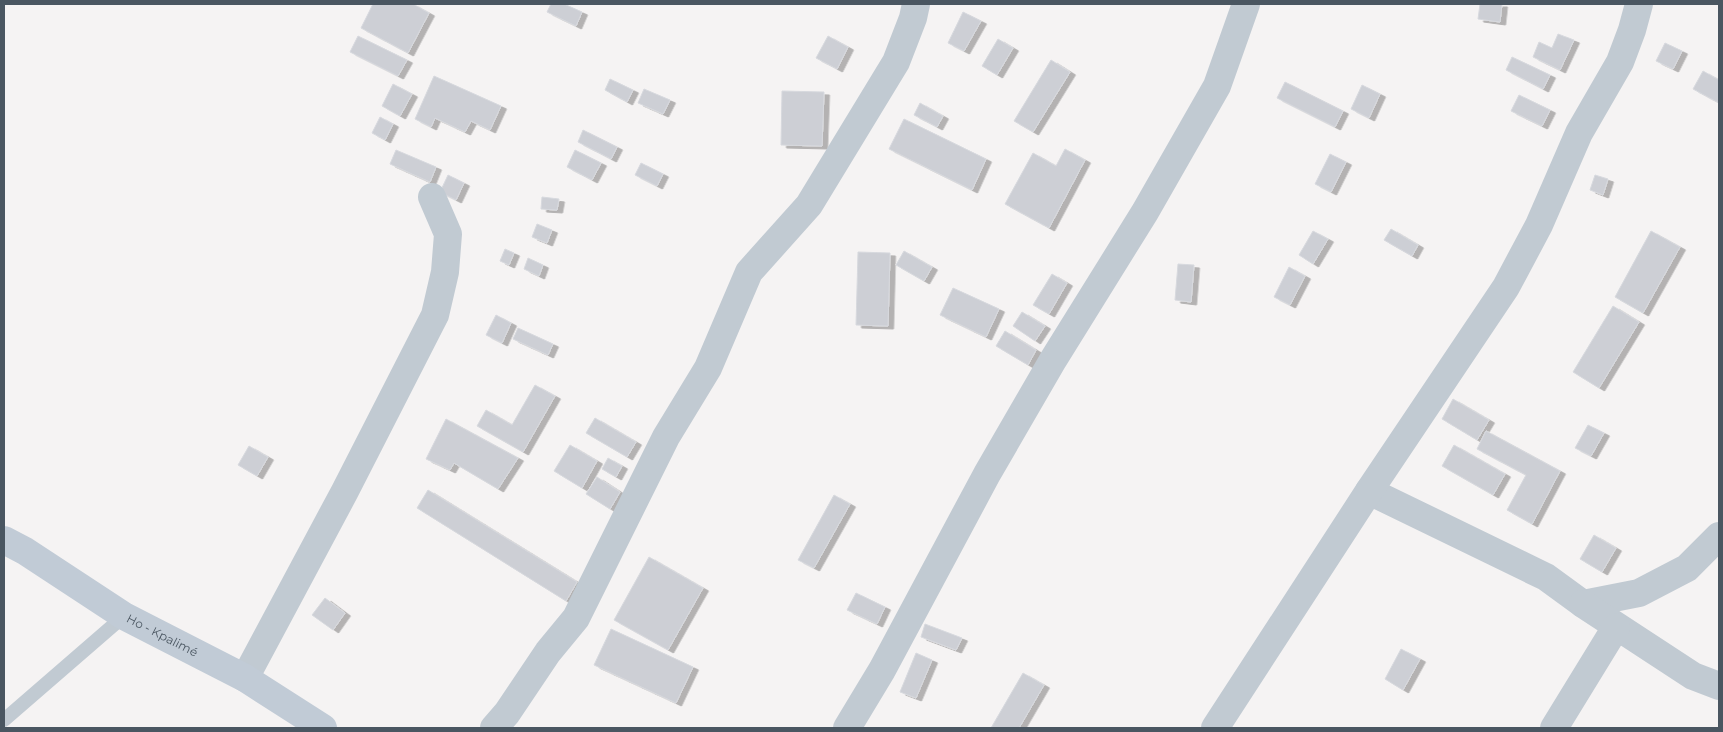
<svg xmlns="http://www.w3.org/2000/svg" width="1723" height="732" font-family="Montserrat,sans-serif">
  <defs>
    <filter id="shadow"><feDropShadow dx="5.5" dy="3" stdDeviation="0" flood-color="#0004"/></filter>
  </defs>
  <rect width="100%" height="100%" fill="#f5f3f3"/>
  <!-- building -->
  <g fill="#cdcfd5" stroke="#d7d9de" filter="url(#shadow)">
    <path d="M 373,4 L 413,4 L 429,13 L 408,53 L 361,28 Z"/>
    <path d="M 551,4 L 564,4 L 582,12 L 576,26 L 547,12 Z"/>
    <path d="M 1480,4 L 1502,4 L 1500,22 L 1478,19 Z"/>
    <path d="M 963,12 L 981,21 L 964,51 L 948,43 Z"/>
    <path d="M 1558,34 L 1574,40 L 1560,70 L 1533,57 L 1539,42 L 1552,48 Z"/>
    <path d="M 358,36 L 407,60 L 398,76 L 350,52 Z"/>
    <path d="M 828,36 L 848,47 L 837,69 L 816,58 Z"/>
    <path d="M 998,39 L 1013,48 L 997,75 L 982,66 Z"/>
    <path d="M 1665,43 L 1682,51 L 1673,69 L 1656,61 Z"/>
    <path d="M 1512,57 L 1550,75 L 1543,89 L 1506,70 Z"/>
    <path d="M 1051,60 L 1070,72 L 1033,132 L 1014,121 Z"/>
    <path d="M 1703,71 L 1719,80 L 1719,103 L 1693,89 Z"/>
    <path d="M 434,76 L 501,106 L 490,130 L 471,121 L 465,132 L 435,118 L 431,127 L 415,119 Z"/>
    <path d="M 610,79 L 633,90 L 627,102 L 605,90 Z"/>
    <path d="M 1285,82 L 1343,111 L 1335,127 L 1277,98 Z"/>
    <path d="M 393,84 L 412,94 L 400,116 L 382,106 Z"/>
    <path d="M 1362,85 L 1380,94 L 1369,118 L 1351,109 Z"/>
    <path d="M 644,89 L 670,100 L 663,114 L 638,103 Z"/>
    <path d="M 782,91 L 824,92 L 822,146 L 781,145 Z"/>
    <path d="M 1519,95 L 1550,110 L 1542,126 L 1511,111 Z"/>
    <path d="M 920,103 L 943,116 L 937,127 L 914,115 Z"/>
    <path d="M 380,117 L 393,124 L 385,140 L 372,133 Z"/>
    <path d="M 904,119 L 986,159 L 972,190 L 889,149 Z"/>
    <path d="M 583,130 L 617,147 L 611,159 L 578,142 Z"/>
    <path d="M 1065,149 L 1085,160 L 1049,228 L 1005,204 L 1033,153 L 1056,166 Z"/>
    <path d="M 396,150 L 436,167 L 430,182 L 390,164 Z"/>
    <path d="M 575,150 L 601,163 L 592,180 L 567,167 Z"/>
    <path d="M 1330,154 L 1346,162 L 1331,192 L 1315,184 Z"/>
    <path d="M 641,163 L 663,174 L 657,186 L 635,175 Z"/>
    <path d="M 448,175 L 464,183 L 456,200 L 440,192 Z"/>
    <path d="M 1595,175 L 1608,179 L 1603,195 L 1590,190 Z"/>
    <path d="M 542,197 L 559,199 L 557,210 L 541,209 Z"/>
    <path d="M 537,224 L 552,230 L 547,243 L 532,237 Z"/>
    <path d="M 1391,229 L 1418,245 L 1412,256 L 1384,240 Z"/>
    <path d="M 1313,231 L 1328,239 L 1313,264 L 1299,255 Z"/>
    <path d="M 1651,231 L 1680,247 L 1643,313 L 1615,297 Z"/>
    <path d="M 505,249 L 514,253 L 509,265 L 500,261 Z"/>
    <path d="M 904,251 L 932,267 L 924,281 L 896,265 Z"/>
    <path d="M 858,252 L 890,253 L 888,326 L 856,325 Z"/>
    <path d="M 528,258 L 543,265 L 539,276 L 524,269 Z"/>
    <path d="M 1178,264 L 1194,265 L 1191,302 L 1175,300 Z"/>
    <path d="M 1289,267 L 1305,276 L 1290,305 L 1274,297 Z"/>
    <path d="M 1052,274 L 1067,283 L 1049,314 L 1033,305 Z"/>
    <path d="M 953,288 L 999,309 L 986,337 L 940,315 Z"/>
    <path d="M 1613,306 L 1639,322 L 1599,388 L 1573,372 Z"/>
    <path d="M 1022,312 L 1045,326 L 1035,341 L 1013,326 Z"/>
    <path d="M 496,315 L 511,323 L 502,343 L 486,335 Z"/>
    <path d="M 518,328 L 553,344 L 548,355 L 513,339 Z"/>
    <path d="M 1005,331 L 1036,350 L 1028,365 L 996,346 Z"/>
    <path d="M 535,385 L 555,396 L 523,452 L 477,426 L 486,410 L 512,425 Z"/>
    <path d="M 1453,399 L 1489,420 L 1477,440 L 1442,419 Z"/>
    <path d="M 595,418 L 636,442 L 627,457 L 586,433 Z"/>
    <path d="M 446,419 L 518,458 L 498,489 L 454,463 L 450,470 L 426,459 Z"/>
    <path d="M 1588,425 L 1604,433 L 1591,456 L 1575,448 Z"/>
    <path d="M 1486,431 L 1560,471 L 1532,524 L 1507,510 L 1526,475 L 1477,449 Z"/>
    <path d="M 570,445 L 597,461 L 582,488 L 554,471 Z"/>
    <path d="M 1454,445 L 1505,474 L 1493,495 L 1442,466 Z"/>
    <path d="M 249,446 L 268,457 L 257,476 L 238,465 Z"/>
    <path d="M 608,458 L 622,466 L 616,477 L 602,469 Z"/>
    <path d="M 597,477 L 620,492 L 610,509 L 586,494 Z"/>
    <path d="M 428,490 L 577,582 L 566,601 L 417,508 Z"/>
    <path d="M 834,495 L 850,504 L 814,568 L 798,560 Z"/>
    <path d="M 1594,535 L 1616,548 L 1602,572 L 1580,559 Z"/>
    <path d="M 649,557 L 703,588 L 668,650 L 614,620 Z"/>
    <path d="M 856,593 L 885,607 L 877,624 L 847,610 Z"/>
    <path d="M 325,598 L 345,613 L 333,630 L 312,615 Z"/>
    <path d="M 925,624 L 962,638 L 956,650 L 921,637 Z"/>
    <path d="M 611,629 L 693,667 L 676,703 L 594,665 Z"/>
    <path d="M 1401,649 L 1420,659 L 1403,690 L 1385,679 Z"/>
    <path d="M 916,653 L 932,660 L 916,698 L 900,692 Z"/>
    <path d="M 1023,673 L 1044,685 L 1019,728 L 991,728 Z"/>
  </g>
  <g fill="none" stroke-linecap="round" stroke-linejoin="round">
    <!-- service -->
    <path stroke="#c1cad2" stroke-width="14" d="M 4,720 L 124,616"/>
    <!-- minor -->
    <g stroke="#c1cad2" stroke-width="28">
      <path d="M 1369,491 L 1546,577 L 1583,604 L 1639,593 L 1687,568 L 1719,536"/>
      <path d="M 1583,604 L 1693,676 L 1719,686"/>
      <path d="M 245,678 L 345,491 L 435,315 L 445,272 L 448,234 L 432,197"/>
      <path d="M 494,728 L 507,713 L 548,652 L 576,618 L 666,437 L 708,368 L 749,272 L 809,205 L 896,62 L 913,18 L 916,4"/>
      <path d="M 847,728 L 882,670 L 987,474 L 1053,360 L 1145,212 L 1217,86 L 1246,4"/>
      <path d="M 1215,728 L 1369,491 L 1506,287 L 1539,225 L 1579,133 L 1620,62 L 1632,30 L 1639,4"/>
      <path d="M 1554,728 L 1616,627"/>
    </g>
    <!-- secondary -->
    <path stroke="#c1cbd6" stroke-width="28" id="s1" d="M 4,540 L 25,551 L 124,616 L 245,678 L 323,728"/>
  </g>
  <g text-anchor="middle" stroke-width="5" stroke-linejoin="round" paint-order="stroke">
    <!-- street labels -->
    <g font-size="12" fill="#4a5661" stroke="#fff">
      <text dy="4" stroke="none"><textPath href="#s1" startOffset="185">Ho - Kpalimé</textPath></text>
    </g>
  </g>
  <!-- border -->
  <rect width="1723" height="732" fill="none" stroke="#4a5661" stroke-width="10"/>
</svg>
